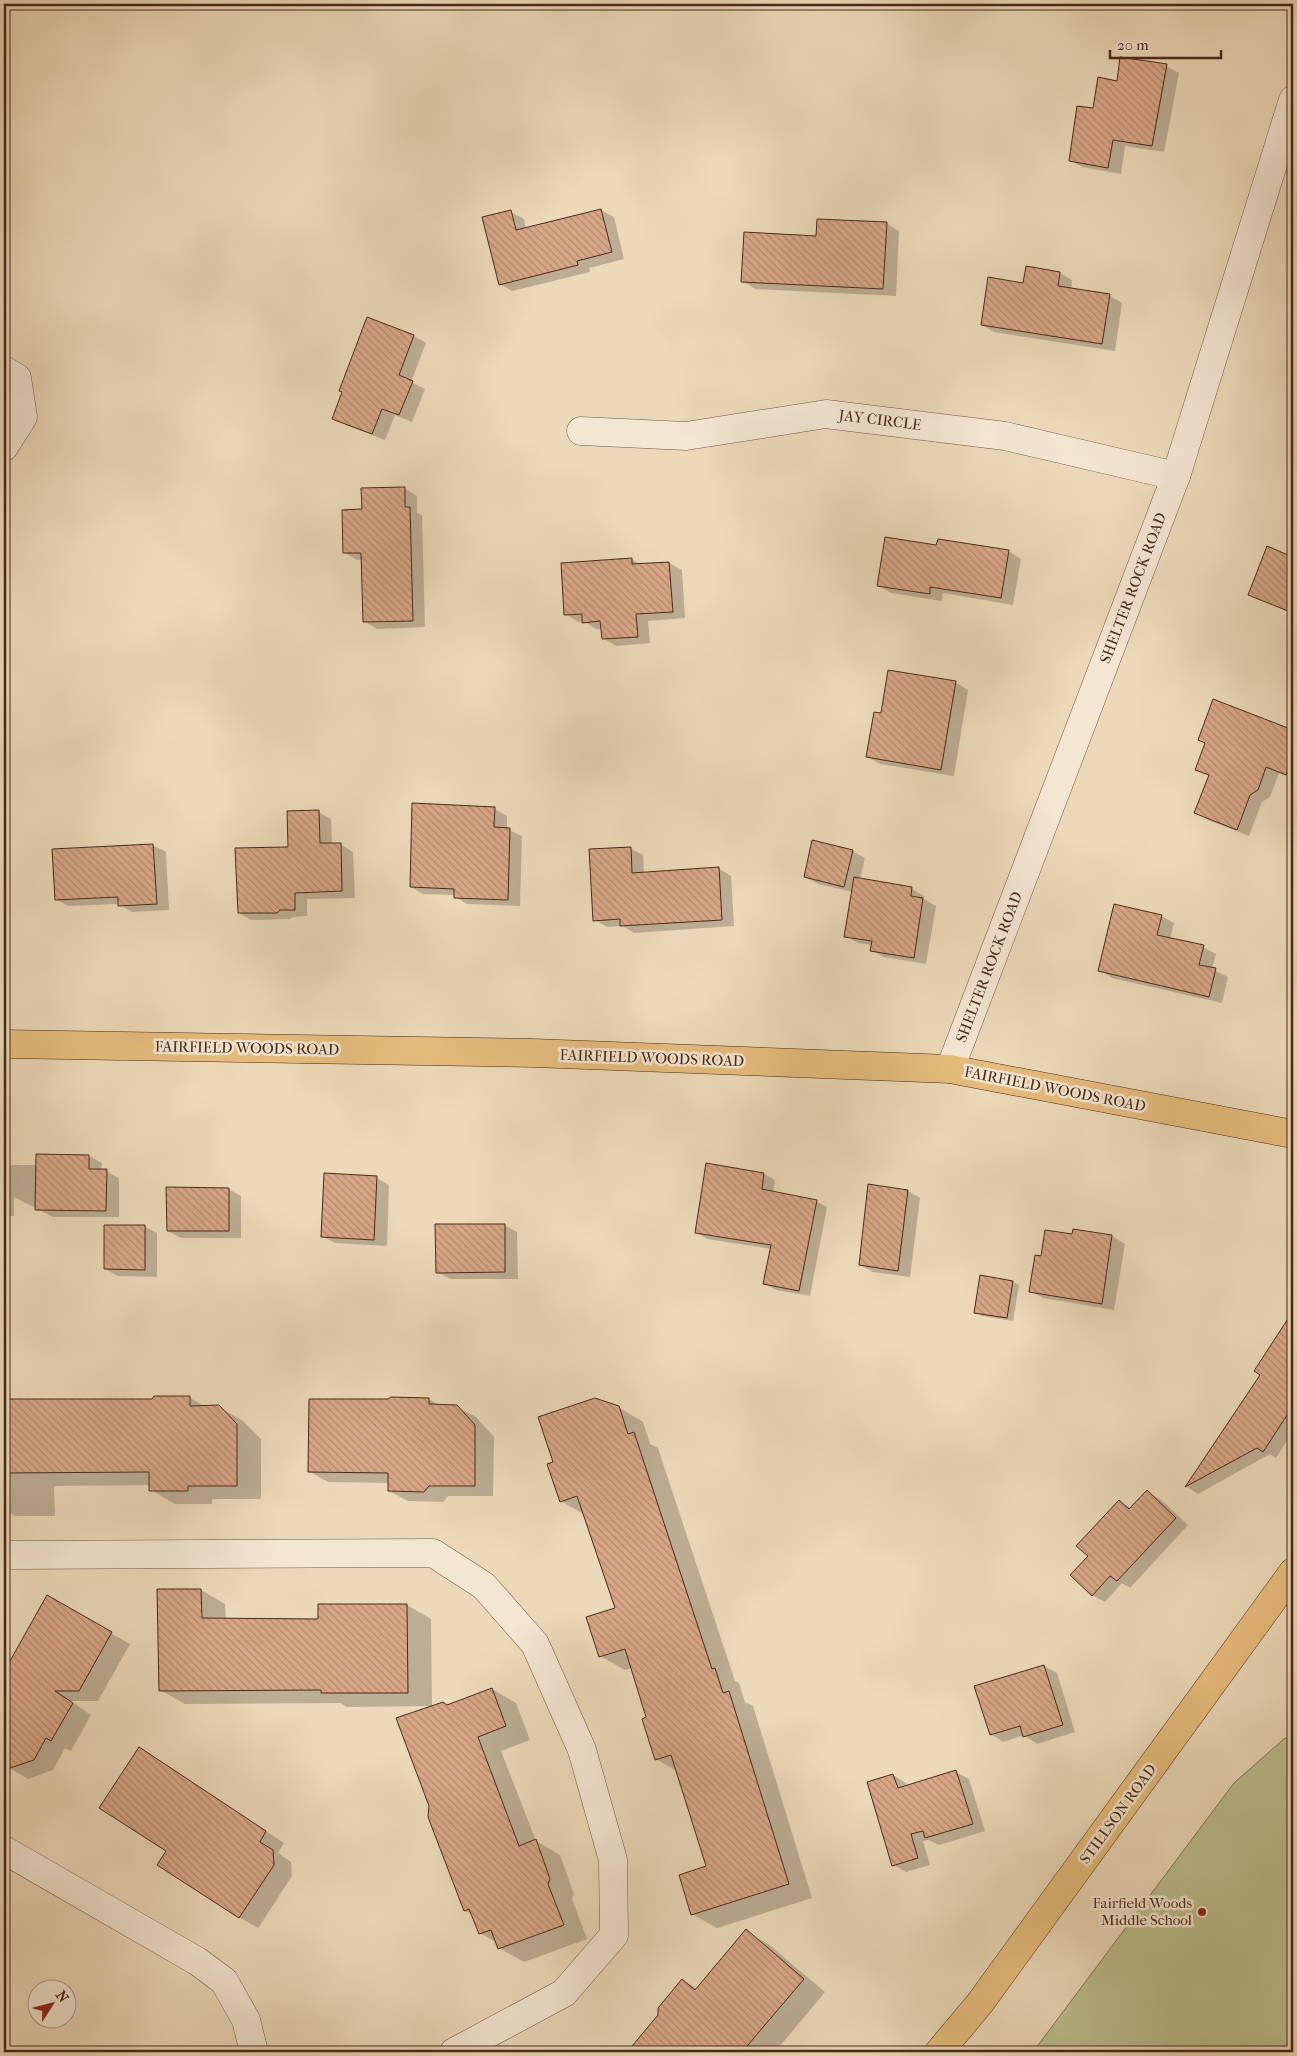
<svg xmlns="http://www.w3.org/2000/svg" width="1297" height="2056" font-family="'IM FELL French Canon',serif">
  <defs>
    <pattern id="building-back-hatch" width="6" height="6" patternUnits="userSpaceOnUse" patternTransform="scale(1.25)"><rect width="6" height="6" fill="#d9a787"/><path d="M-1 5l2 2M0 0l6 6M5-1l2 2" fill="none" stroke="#b2886e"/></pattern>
  </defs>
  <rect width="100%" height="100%" fill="#ecd9b9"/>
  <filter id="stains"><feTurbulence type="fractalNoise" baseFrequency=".004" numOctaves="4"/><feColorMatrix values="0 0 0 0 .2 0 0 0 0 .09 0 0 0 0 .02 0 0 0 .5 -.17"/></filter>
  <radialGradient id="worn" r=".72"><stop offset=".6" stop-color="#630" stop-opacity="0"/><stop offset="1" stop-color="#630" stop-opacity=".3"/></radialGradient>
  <!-- green -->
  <path fill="#bcbe8c" stroke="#827352" d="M 1285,1738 L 1293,1740 L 1293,2052 L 1033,2052 L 1234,1783 Z"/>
  <!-- shadow -->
  <g fill="#0003">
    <path d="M 1166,66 L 1179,73 L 1164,152 L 1125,146 L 1121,174 L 1082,167 L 1070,160 L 1095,110 Z"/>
    <path d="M 601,210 L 614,217 L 624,259 L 589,268 L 590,272 L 512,291 L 500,284 L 511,212 L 524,219 L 526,229 Z"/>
    <path d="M 886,223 L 899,231 L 896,296 L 755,289 L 743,281 Z"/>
    <path d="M 1060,273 L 1072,280 L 1071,289 L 1110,296 L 1122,303 L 1115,351 L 994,332 L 982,325 L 1024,284 Z"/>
    <path d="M 414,336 L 426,343 L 411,382 L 425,389 L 412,422 L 395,415 L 385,440 L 346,425 L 334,418 Z"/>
    <path d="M 404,488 L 417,496 L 417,513 L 422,515 L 425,627 L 377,629 L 364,621 L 362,559 L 357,560 L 344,552 L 363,510 Z"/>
    <path d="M 937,547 L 1008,551 L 1021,559 L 1013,605 L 943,593 L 942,601 L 891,593 L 879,586 Z"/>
    <path d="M 1293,556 L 1293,614 L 1250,594 Z"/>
    <path d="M 631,559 L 642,565 L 669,563 L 682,570 L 685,618 L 648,621 L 650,643 L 616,646 L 603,638 L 602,629 L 596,629 L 583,621 L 578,622 L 566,614 Z"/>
    <path d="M 955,682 L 968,690 L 954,776 L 880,764 L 868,757 L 882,714 Z"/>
    <path d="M 1213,701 L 1293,732 L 1293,778 L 1279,773 L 1270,797 L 1262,802 L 1249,836 L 1208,820 L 1196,812 L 1210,776 L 1197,769 L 1207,743 Z"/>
    <path d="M 495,809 L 507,816 L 507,829 L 522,836 L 520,906 L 467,904 L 455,897 L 455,895 L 423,894 L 411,887 Z"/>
    <path d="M 318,812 L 331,819 L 332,844 L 340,844 L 353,852 L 355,898 L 307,899 L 307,916 L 293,917 L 290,919 L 251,920 L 239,913 Z"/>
    <path d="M 153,845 L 166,852 L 169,910 L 132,912 L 119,904 L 68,906 L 56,899 L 53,850 Z"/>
    <path d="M 630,848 L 643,855 L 644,873 L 718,868 L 731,876 L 734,926 L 634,933 L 623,926 L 607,927 L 595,920 Z"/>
    <path d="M 852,851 L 865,858 L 860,880 L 912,889 L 924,896 L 924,899 L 936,906 L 926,964 L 884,957 L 871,950 L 872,945 L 858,943 L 846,936 L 853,892 L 818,884 L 805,877 Z"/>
    <path d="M 1161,916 L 1174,923 L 1170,939 L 1203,947 L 1216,954 L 1212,969 L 1228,977 L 1222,1003 L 1112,978 L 1100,970 Z"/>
    <path d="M 89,1156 L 102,1163 L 101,1171 L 106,1171 L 119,1178 L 119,1217 L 53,1217 L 14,1197 L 14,1216 L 4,1216 L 4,1165 L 37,1165 Z"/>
    <path d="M 707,1165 L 764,1174 L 775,1180 L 773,1193 L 816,1201 L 827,1207 L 810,1296 L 776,1290 L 765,1284 L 772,1249 L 707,1239 L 696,1232 Z"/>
    <path d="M 377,1178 L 389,1185 L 387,1246 L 335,1243 L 322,1236 Z"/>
    <path d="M 228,1189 L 241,1196 L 241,1238 L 181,1238 L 168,1231 Z"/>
    <path d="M 908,1191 L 920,1198 L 910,1277 L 873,1272 L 860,1265 Z"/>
    <path d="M 504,1225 L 517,1232 L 518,1279 L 450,1279 L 437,1272 Z"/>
    <path d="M 144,1226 L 157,1233 L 157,1277 L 118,1276 L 105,1269 Z"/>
    <path d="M 1074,1230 L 1112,1236 L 1125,1244 L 1114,1310 L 1043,1298 L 1030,1291 L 1042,1257 L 1073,1236 Z"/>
    <path d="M 981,1277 L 1013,1282 L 1019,1285 L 1013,1321 L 982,1316 L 976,1312 Z"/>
    <path d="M 1281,1331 L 1293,1338 L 1293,1431 L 1276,1458 L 1270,1454 L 1198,1494 L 1187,1487 L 1261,1375 Z"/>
    <path d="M 190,1398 L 206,1407 L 219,1407 L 243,1421 L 261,1439 L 261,1499 L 212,1499 L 212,1504 L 175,1504 L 151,1490 L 151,1485 L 54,1486 L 55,1516 L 15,1516 L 4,1509 L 4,1404 Z"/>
    <path d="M 429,1399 L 441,1406 L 456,1406 L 476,1417 L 494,1437 L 493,1496 L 448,1496 L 443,1502 L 408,1501 L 389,1491 L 389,1483 L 328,1482 L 309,1471 Z"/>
    <path d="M 618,1407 L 643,1422 L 650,1444 L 658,1448 L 735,1681 L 739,1683 L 745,1702 L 753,1706 L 812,1898 L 717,1928 L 692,1914 L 708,1867 L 677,1771 L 656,1759 L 648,1718 L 632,1668 L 625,1670 L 600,1656 L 617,1608 L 585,1515 L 561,1501 L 554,1463 Z"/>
    <path d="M 1147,1492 L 1160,1499 L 1188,1525 L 1130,1588 L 1122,1583 L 1105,1602 L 1092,1595 L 1089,1556 L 1119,1502 L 1131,1508 Z"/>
    <path d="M 158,1590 L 201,1590 L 225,1604 L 226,1620 L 319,1620 L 407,1605 L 431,1619 L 432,1706 L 346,1707 L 341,1703 L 185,1704 L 160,1690 Z"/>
    <path d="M 47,1597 L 130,1644 L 98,1701 L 71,1701 L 91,1715 L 71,1751 L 65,1748 L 53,1770 L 28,1779 L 4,1765 L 4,1666 L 7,1668 Z"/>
    <path d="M 1044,1666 L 1057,1673 L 1075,1732 L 1037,1744 L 1024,1735 L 1003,1742 L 991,1734 Z"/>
    <path d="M 492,1689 L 516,1703 L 530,1740 L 501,1751 L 536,1841 L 560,1855 L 574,1894 L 572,1899 L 587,1939 L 524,1962 L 499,1948 L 497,1943 L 480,1933 L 473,1915 L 465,1911 L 447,1706 Z"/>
    <path d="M 139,1748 L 284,1843 L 278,1853 L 291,1862 L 292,1876 L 258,1928 L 239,1917 L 168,1851 Z"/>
    <path d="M 956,1772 L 969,1779 L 985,1831 L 939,1845 L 929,1840 L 923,1841 L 930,1865 L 906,1872 L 894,1865 L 893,1775 L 906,1783 L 907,1787 Z"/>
    <path d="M 746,1931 L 768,1944 L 825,1992 L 775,2052 L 629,2052 L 660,2015 L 682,1980 L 698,1989 Z"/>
  </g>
  <!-- building -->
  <g fill="url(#building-back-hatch)" stroke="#482819">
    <path d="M 1120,57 L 1167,64 L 1152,146 L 1113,140 L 1108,168 L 1069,161 L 1077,106 L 1093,108 L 1098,77 L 1117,81 Z"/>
    <path d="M 601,209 L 612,252 L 577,261 L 578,265 L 499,285 L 482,217 L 511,210 L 516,230 Z"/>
    <path d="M 817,219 L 887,222 L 883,289 L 741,282 L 744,232 L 816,236 Z"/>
    <path d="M 1026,266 L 1060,272 L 1058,286 L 1110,294 L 1102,344 L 981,325 L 988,277 L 1023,283 Z"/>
    <path d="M 367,317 L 414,335 L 399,375 L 413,381 L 399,415 L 382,409 L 372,434 L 332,419 L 342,392 L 339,391 Z"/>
    <path d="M 405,487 L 405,507 L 410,507 L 413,621 L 363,622 L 361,553 L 343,553 L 342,510 L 362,509 L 361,488 Z"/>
    <path d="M 885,537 L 936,545 L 938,539 L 1009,550 L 1001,598 L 930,587 L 930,594 L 877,586 Z"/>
    <path d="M 1267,546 L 1293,557 L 1293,613 L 1248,595 Z"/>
    <path d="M 632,558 L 632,564 L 669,562 L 673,612 L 636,614 L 638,637 L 602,639 L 600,621 L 582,623 L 582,614 L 564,615 L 561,563 Z"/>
    <path d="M 888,670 L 956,681 L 941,770 L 866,757 L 874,712 L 881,713 Z"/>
    <path d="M 1213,699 L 1293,730 L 1293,757 L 1286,775 L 1266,767 L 1258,790 L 1250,795 L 1237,830 L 1194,813 L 1209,775 L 1195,770 L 1205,743 L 1198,740 Z"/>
    <path d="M 412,803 L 495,807 L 494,827 L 510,828 L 508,900 L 454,898 L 454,889 L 410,887 Z"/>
    <path d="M 319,810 L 320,843 L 341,843 L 342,891 L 295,893 L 295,910 L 280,910 L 277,913 L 238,913 L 235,848 L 288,847 L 287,811 Z"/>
    <path d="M 812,840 L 853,850 L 844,887 L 804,877 Z"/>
    <path d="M 153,844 L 157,904 L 118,906 L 118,897 L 55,900 L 52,849 Z"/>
    <path d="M 631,847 L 632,873 L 719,867 L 722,920 L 620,926 L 620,919 L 593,921 L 589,849 Z"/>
    <path d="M 854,877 L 912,887 L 911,896 L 923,898 L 914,958 L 870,951 L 872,941 L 844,937 Z"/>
    <path d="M 1114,904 L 1162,915 L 1157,935 L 1204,945 L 1199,965 L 1216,968 L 1209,997 L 1098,971 Z"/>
    <path d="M 36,1154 L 89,1155 L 89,1169 L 107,1169 L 106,1211 L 35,1210 Z"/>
    <path d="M 706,1163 L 764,1173 L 762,1189 L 817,1200 L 799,1291 L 763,1284 L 771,1245 L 695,1233 Z"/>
    <path d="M 324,1173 L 377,1176 L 374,1240 L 321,1237 Z"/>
    <path d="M 868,1184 L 908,1190 L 898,1271 L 859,1265 Z"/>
    <path d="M 166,1187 L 229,1188 L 229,1231 L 167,1231 Z"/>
    <path d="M 435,1224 L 505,1224 L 505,1272 L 436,1273 Z"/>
    <path d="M 104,1225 L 145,1225 L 145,1270 L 104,1269 Z"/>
    <path d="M 1073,1229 L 1112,1235 L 1102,1304 L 1029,1292 L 1035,1255 L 1041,1256 L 1045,1230 L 1072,1234 Z"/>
    <path d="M 980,1275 L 1013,1281 L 1007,1318 L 974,1313 Z"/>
    <path d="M 1293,1311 L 1293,1406 L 1263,1452 L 1257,1448 L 1185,1487 L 1260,1375 L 1254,1371 Z"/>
    <path d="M 154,1396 L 190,1396 L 190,1406 L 219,1405 L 237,1424 L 237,1486 L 188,1486 L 188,1491 L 149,1491 L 149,1472 L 4,1473 L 4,1399 L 152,1399 Z"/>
    <path d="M 391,1397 L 429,1398 L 429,1404 L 457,1405 L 475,1425 L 475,1486 L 429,1486 L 424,1492 L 388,1491 L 388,1473 L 308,1472 L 309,1399 L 388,1399 Z"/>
    <path d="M 595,1398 L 619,1406 L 628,1434 L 634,1432 L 712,1669 L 715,1668 L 723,1693 L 729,1691 L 789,1884 L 691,1915 L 679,1875 L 706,1866 L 671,1755 L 655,1760 L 642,1719 L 646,1717 L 625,1649 L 599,1657 L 586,1617 L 615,1608 L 577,1496 L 560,1502 L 547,1464 L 553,1462 L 538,1417 Z"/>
    <path d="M 1147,1490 L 1176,1518 L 1117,1581 L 1110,1576 L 1092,1596 L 1070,1575 L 1088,1556 L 1076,1546 L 1119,1500 L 1129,1509 Z"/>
    <path d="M 157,1589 L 201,1589 L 202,1618 L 318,1619 L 318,1604 L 407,1604 L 408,1693 L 321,1693 L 321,1690 L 159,1691 Z"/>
    <path d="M 47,1595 L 112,1632 L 79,1691 L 55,1691 L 73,1703 L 51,1741 L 46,1738 L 34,1760 L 4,1770 L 4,1657 L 10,1661 Z"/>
    <path d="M 1044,1665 L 1063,1725 L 1023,1737 L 1020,1726 L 990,1735 L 974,1686 Z"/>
    <path d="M 492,1688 L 506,1726 L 478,1737 L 519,1846 L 536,1839 L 550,1879 L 548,1884 L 564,1925 L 498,1949 L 491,1930 L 479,1934 L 469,1909 L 464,1911 L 428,1817 L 429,1806 L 396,1718 L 443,1702 L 447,1705 Z"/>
    <path d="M 139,1747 L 266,1831 L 260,1842 L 273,1850 L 274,1865 L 239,1918 L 157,1865 L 166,1851 L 99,1808 Z"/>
    <path d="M 956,1770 L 973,1824 L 925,1838 L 923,1831 L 911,1834 L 918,1858 L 892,1866 L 867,1782 L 893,1774 L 898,1788 Z"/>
    <path d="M 746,1929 L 804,1979 L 742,2052 L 627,2052 L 658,2015 L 658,2008 L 682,1979 L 695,1990 Z"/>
  </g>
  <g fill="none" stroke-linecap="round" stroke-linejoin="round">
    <defs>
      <g id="minor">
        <path d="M 4,370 L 17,378 L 23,417 L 4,447"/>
        <path d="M 581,431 L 686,436 L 826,414 L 1005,436 L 1176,476"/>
        <path d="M 950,1069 L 1176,476 L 1293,100"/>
        <path d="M 4,1555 L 433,1553 L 484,1586 L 535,1644 L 582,1750 L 613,1860 L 614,1935 L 564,1993 L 454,2052"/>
        <path d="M 4,1850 L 197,1961 L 224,1981 L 246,2020 L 254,2052"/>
      </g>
      <g id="major">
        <path d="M 4,1044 L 533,1053 L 950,1069 L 1293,1134"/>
        <path d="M 939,2052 L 980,2003 L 1293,1572"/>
      </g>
    </defs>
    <!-- minor casing -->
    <use href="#minor" stroke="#715441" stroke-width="29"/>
    <!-- major casing -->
    <use href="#major" stroke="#482819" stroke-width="29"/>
    <!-- minor -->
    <use href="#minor" stroke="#f3e6d2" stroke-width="28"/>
    <!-- major -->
    <use href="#major" stroke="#e6bc7c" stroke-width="28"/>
  </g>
  <!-- markers -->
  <circle fill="#8f2418" stroke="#f3e6d2" stroke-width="2" cx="1202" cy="1912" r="5"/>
  <g text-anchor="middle" stroke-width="5" stroke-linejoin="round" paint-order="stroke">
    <!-- street labels -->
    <g font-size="15" fill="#482819" stroke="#f3e6d2">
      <text transform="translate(880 420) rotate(7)" y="5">JAY CIRCLE</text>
      <text transform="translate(1133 588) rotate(-69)" y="5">SHELTER ROCK ROAD</text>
      <text transform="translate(989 967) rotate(-69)" y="5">SHELTER ROCK ROAD</text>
      <text transform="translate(247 1048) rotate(1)" y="5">FAIRFIELD WOODS ROAD</text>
      <text transform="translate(652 1058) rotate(2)" y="5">FAIRFIELD WOODS ROAD</text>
      <text transform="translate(1055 1089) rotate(11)" y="5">FAIRFIELD WOODS ROAD</text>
      <text transform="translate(1118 1814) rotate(-54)" y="5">STILLSON ROAD</text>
    </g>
    <!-- poi labels -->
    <g font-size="15" fill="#482819" stroke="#f3e6d2" text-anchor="end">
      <text x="1192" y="1908">Fairfield Woods<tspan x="1192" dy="17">Middle School</tspan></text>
    </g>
  </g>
  <!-- margin -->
  <rect width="1297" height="2056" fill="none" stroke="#ecd9b9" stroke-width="20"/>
  <rect x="5" y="5" width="1287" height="2046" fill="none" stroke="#482819" stroke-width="2.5"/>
  <rect x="10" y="10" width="1277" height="2036" fill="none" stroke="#482819"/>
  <!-- north arrow -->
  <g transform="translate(52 2004) rotate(54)"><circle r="24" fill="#f3e6d2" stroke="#af9a88"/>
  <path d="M0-4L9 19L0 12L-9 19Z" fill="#8f2418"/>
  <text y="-8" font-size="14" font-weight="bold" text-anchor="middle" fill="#482819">N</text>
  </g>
  <!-- scale -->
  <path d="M1110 50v8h111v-8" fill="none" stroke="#482819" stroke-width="2.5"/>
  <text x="1117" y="50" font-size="15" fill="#482819" stroke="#f3e6d2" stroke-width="4" paint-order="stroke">20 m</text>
  <rect width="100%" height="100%" filter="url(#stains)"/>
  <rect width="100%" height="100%" fill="url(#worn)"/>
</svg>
